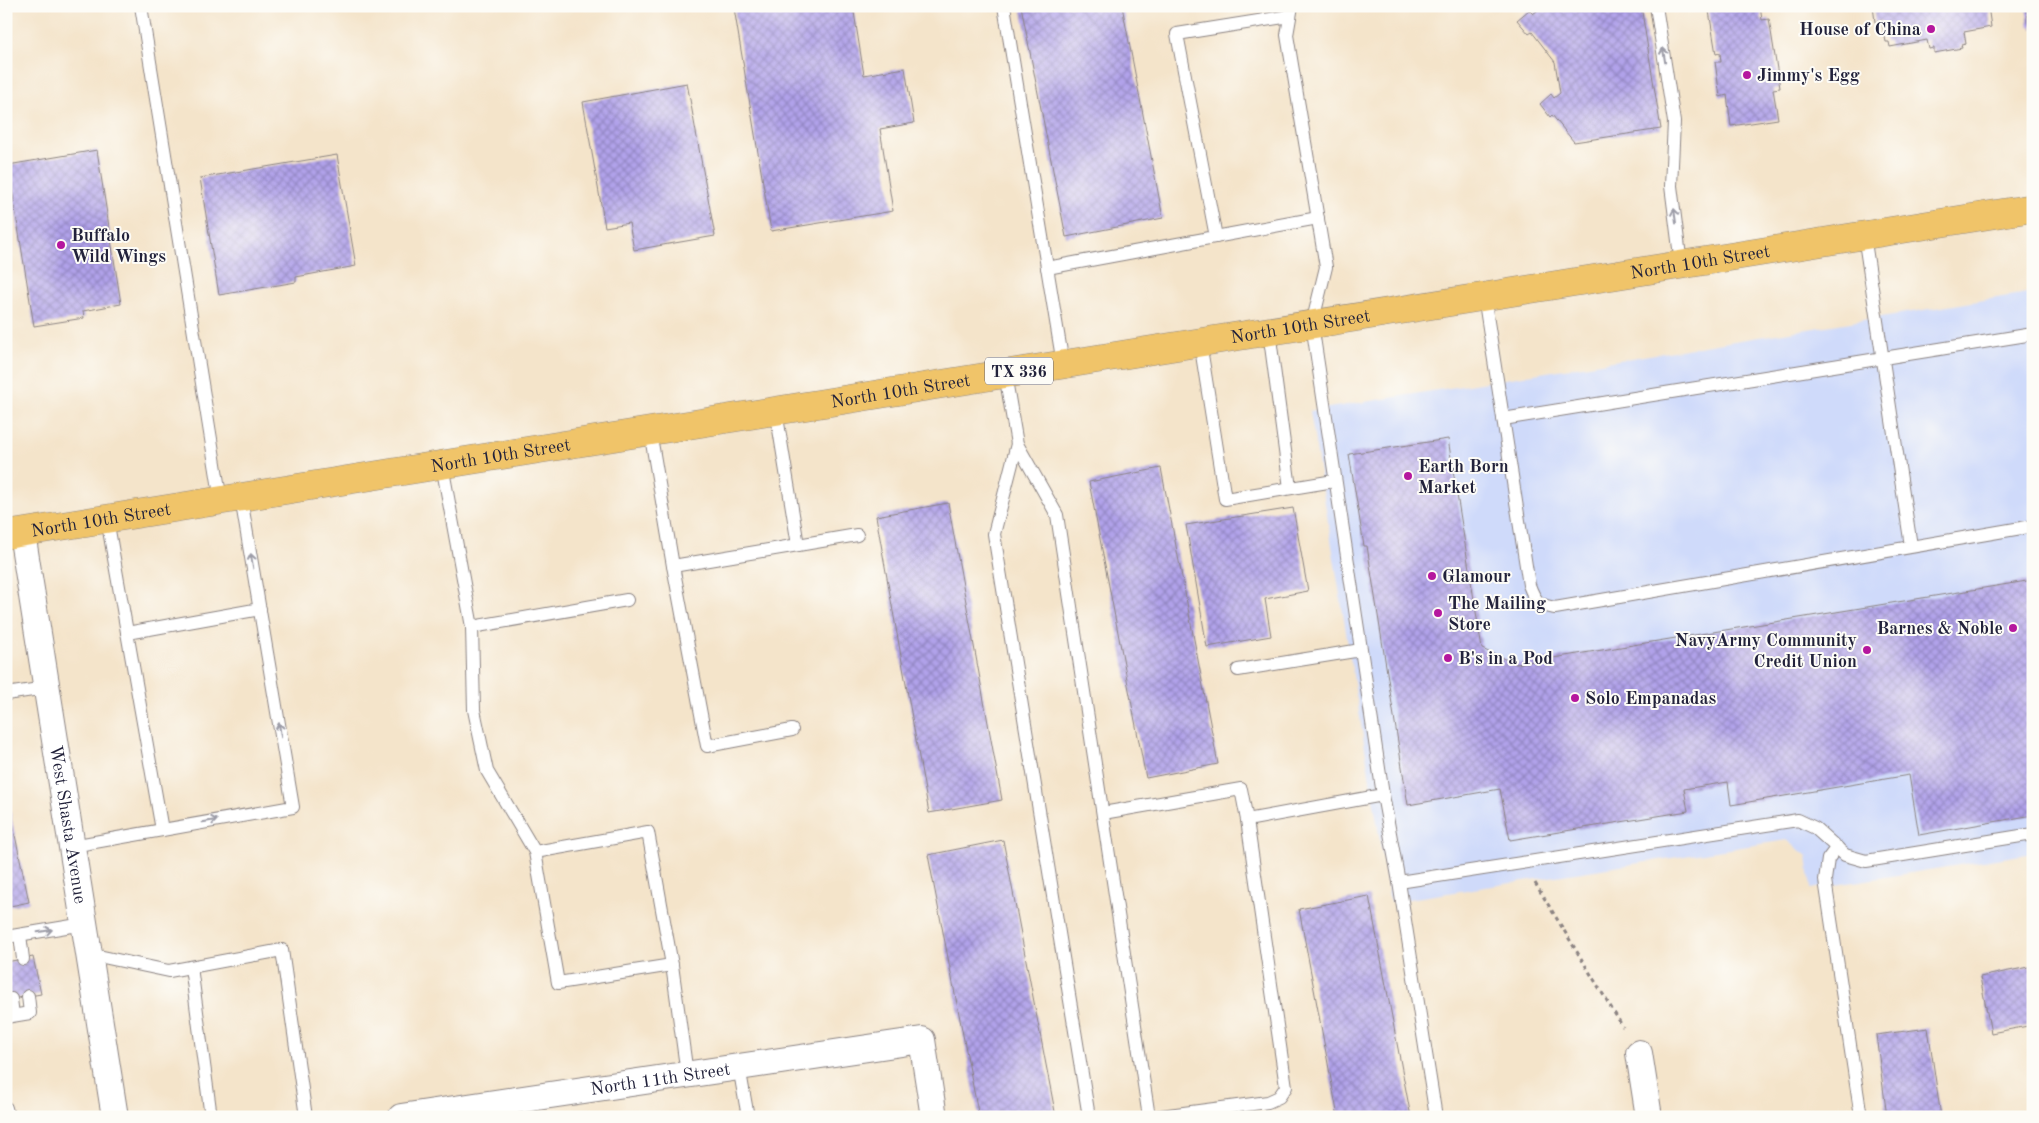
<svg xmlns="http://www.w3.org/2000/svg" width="2039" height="1123" font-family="'Old Standard TT',serif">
  <defs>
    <pattern id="building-cross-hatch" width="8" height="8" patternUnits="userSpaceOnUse" patternTransform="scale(1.25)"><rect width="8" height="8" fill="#b1a2ea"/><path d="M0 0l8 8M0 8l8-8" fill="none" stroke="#9084bf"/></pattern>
  </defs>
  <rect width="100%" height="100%" fill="#fdfcf7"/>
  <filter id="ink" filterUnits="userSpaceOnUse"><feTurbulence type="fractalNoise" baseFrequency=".02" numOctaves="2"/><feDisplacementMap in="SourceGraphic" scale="10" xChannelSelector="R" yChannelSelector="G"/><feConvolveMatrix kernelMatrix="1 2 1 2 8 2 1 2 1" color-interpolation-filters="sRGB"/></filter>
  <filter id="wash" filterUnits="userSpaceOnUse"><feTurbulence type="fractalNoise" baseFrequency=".0096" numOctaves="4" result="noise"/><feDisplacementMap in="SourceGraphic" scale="20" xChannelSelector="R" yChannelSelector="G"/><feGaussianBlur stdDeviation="1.12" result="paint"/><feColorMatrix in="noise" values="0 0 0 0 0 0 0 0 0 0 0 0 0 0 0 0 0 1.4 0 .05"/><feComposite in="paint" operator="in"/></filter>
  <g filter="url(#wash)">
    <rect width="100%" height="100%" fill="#f4e4ca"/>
    <!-- built -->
    <path fill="#cfdafa" d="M 2033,292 L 2033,853 L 1811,889 L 1807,856 L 1787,840 L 1390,902 L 1310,411 Z"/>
    <g id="blocks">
      <!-- building -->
      <g fill="url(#building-cross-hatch)">
        <path d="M 745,6 L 853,6 L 864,75 L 905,68 L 914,123 L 880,129 L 893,211 L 771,231 L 734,8 Z"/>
        <path d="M 1021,6 L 1122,6 L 1163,218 L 1066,237 Z"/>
        <path d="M 1538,6 L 1641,6 L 1661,129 L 1574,142 L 1552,115 L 1550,117 L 1540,104 L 1551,94 L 1554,98 L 1560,93 L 1555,62 L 1532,32 L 1529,34 L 1517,20 L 1529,10 L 1533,14 L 1538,10 Z"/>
        <path d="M 1712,6 L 1760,6 L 1762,20 L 1769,19 L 1780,88 L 1773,89 L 1778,119 L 1731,126 L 1727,95 L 1720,97 L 1715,62 L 1721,62 L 1720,53 L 1716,54 L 1709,11 L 1713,10 Z"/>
        <path d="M 1873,6 L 1988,6 L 1991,27 L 1964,32 L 1966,44 L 1961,45 L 1962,48 L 1934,53 L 1934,48 L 1929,49 L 1927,40 L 1890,47 L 1889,42 L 1886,42 L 1882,21 L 1875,22 Z"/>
        <path d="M 2026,6 L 2033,6 L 2033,31 L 2031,25 L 2029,26 Z"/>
        <path d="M 687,83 L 715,236 L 634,250 L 629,223 L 605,227 L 583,102 Z"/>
        <path d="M 97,150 L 121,304 L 83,311 L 84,318 L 34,326 L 8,165 Z"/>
        <path d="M 337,155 L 356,266 L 296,277 L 296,282 L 219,295 L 200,178 Z"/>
        <path d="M 1448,439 L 1482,649 L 1516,664 L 2033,580 L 2033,815 L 1919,835 L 1909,775 L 1731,805 L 1728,782 L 1684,789 L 1688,811 L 1510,840 L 1500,789 L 1408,805 L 1367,546 L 1364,546 L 1349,454 Z"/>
        <path d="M 1161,468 L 1218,764 L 1146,778 L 1089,482 Z"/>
        <path d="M 948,503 L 1002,800 L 929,813 L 876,516 Z"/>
        <path d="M 1293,508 L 1308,591 L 1265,599 L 1271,636 L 1207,647 L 1186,525 Z"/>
        <path d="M 6,792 L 29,902 L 6,907 Z"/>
        <path d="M 1003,840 L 1056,1117 L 979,1117 L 928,855 Z"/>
        <path d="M 1369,896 L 1411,1117 L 1338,1117 L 1299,909 Z"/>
        <path d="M 33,957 L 41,994 L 6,1000 L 6,962 Z"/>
        <path d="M 2033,966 L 2033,1025 L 1991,1033 L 1980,977 Z"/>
        <path d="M 1928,1028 L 1941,1117 L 1887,1117 L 1876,1035 Z"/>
      </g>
    </g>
  </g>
  <g filter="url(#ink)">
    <use href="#blocks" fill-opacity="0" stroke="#8b8382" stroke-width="1"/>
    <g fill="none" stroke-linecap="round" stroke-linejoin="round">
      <defs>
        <g id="service">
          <path d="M 141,6 L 221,501"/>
          <path d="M 1004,6 L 1063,364"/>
          <path d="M 1656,6 L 1674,122 L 1671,186 L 1681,264"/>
          <path d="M 1864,235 L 1911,546"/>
          <path d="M 1216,237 L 1177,34 L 1290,16"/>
          <path d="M 1047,268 L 1318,218"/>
          <path d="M 1484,296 L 1529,585 C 1535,601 1538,605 1555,608 L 2033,526"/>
          <path d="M 1269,331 L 1290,488"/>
          <path d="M 1200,342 L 1225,499 L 1334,481"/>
          <path d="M 1005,374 L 1017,444 L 1057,515 L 1149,1117"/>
          <path d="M 1503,419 L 2033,334"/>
          <path d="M 650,431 L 673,566 L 798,545 L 776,411"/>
          <path d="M 1017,444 L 994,534 L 1089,1117"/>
          <path d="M 442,465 L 472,627 L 627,600"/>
          <path d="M 107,519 L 162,830"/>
          <path d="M 798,545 L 857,535"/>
          <path d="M 673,566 L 707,746 L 792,730"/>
          <path d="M 472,627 L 474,710 L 487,771 L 535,852 L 558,983 L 672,965 L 648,832 L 535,852"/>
          <path d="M 127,633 L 260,609"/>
          <path d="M 1238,670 L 1361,650"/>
          <path d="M 6,694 L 46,688"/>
          <path d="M 1383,795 L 1399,882 L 1798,820 L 1815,828 L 1845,855 L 1866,861 L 2033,834"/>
          <path d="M 1103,813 L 1241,789 L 1247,820 L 1286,1087 L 1279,1097 L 1268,1102 L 1153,1117"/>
          <path d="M 1247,820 L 1383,795 L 1312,324 L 1326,267 L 1287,35 L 1292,6"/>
          <path d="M 72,846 L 293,807 L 241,498"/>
          <path d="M 1837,847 L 1828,859 L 1825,880 L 1861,1117"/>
          <path d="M 1399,882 L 1436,1117"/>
          <path d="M 20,935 L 23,959"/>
          <path d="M 6,937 L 84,924"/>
          <path d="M 89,954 L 169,971 L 282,950 L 306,1117"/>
          <path d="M 672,965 L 687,1074"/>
          <path d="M 191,967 L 211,1117"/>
          <path d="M 11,999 L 13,1015"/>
          <path d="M 6,1017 L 30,1013 L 28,996"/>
          <path d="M 739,1067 L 748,1117"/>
          <path d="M 6,1108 L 8,1117"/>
        </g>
        <g id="minor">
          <path id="s1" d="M 22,533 L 115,1117"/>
          <path d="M 1639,1053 L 1649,1117"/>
          <path id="s2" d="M 401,1117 L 922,1040 L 934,1117"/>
        </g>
        <g id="primary">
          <path id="s3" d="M 6,535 L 2033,208"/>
        </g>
      </defs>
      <!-- service casing -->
      <use href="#service" stroke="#8b8382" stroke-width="14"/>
      <!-- minor casing -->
      <use href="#minor" stroke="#8b8382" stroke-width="28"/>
      <!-- primary casing -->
      <use href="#primary" stroke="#8b8382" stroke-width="29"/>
      <!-- path -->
      <path stroke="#8b8382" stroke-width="3" stroke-dasharray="4 4" stroke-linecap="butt" d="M 1535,883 L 1623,1027"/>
      <!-- service -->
      <use href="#service" stroke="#fff" stroke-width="12"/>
      <!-- minor -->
      <use href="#minor" stroke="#fff" stroke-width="26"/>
      <!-- primary -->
      <use href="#primary" stroke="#f0c469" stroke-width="28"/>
    </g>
    <!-- one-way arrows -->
    <defs><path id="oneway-shaft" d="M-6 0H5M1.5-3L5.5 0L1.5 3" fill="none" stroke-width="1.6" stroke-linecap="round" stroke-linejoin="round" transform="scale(1.25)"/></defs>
    <g stroke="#9c9ca7">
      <use href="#oneway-shaft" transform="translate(1664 55) rotate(-99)"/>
      <use href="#oneway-shaft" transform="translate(1675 216) rotate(-98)"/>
      <use href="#oneway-shaft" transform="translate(252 561) rotate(-100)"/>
      <use href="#oneway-shaft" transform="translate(280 730) rotate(-99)"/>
      <use href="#oneway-shaft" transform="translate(210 821) rotate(-10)"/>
      <use href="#oneway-shaft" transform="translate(45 931) rotate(-9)"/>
    </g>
  </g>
  <!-- markers -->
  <g fill="#b5179e" stroke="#fdfcf7" stroke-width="2">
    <circle cx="1931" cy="29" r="5"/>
    <circle cx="1747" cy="75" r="5"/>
    <circle cx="61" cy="245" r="5"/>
    <circle cx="1408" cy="476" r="5"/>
    <circle cx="1432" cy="576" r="5"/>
    <circle cx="1438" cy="613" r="5"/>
    <circle cx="2013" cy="628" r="5"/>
    <circle cx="1867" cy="650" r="5"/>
    <circle cx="1448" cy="658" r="5"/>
    <circle cx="1575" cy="698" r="5"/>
  </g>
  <g text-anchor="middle" stroke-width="4" stroke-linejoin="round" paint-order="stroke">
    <!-- shield labels -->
    <rect fill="#fdfcf7" stroke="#646373" stroke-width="1" x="985" y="357.5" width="68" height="27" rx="4"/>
    <g font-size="16" font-weight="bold" fill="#22223b">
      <text x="1019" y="377">TX 336</text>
    </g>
    <!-- poi labels -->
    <g font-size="18" font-weight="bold" fill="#22223b" stroke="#fdfcf7" text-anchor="start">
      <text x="1921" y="35" text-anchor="end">House of China</text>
      <text x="1757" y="81">Jimmy's Egg</text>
      <text x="71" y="241">Buffalo<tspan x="71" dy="21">Wild Wings</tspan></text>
      <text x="1418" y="472">Earth Born<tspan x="1418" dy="21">Market</tspan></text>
      <text x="1442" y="582">Glamour</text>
      <text x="1448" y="609">The Mailing<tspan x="1448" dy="21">Store</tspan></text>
      <text x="2003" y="634" text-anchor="end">Barnes &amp; Noble</text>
      <text x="1857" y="646" text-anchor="end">NavyArmy Community<tspan x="1857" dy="21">Credit Union</tspan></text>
      <text x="1458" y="664">B's in a Pod</text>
      <text x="1585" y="704">Solo Empanadas</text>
    </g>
    <!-- street labels -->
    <g font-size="18" fill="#22223b" stroke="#fdfcf7">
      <text dy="6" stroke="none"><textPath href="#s3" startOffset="1716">North 10th Street</textPath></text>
      <text dy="6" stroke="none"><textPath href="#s3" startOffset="1311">North 10th Street</textPath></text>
      <text dy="6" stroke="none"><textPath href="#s3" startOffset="906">North 10th Street</textPath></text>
      <text dy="6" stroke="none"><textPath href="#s3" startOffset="501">North 10th Street</textPath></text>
      <text dy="6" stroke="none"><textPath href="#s3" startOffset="96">North 10th Street</textPath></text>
      <text dy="6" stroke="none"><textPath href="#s1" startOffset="295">West Shasta Avenue</textPath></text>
      <text dy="6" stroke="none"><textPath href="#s2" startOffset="262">North 11th Street</textPath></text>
    </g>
  </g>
  <!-- margin -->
  <rect width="2039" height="1123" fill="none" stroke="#fdfcf7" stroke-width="25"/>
</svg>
